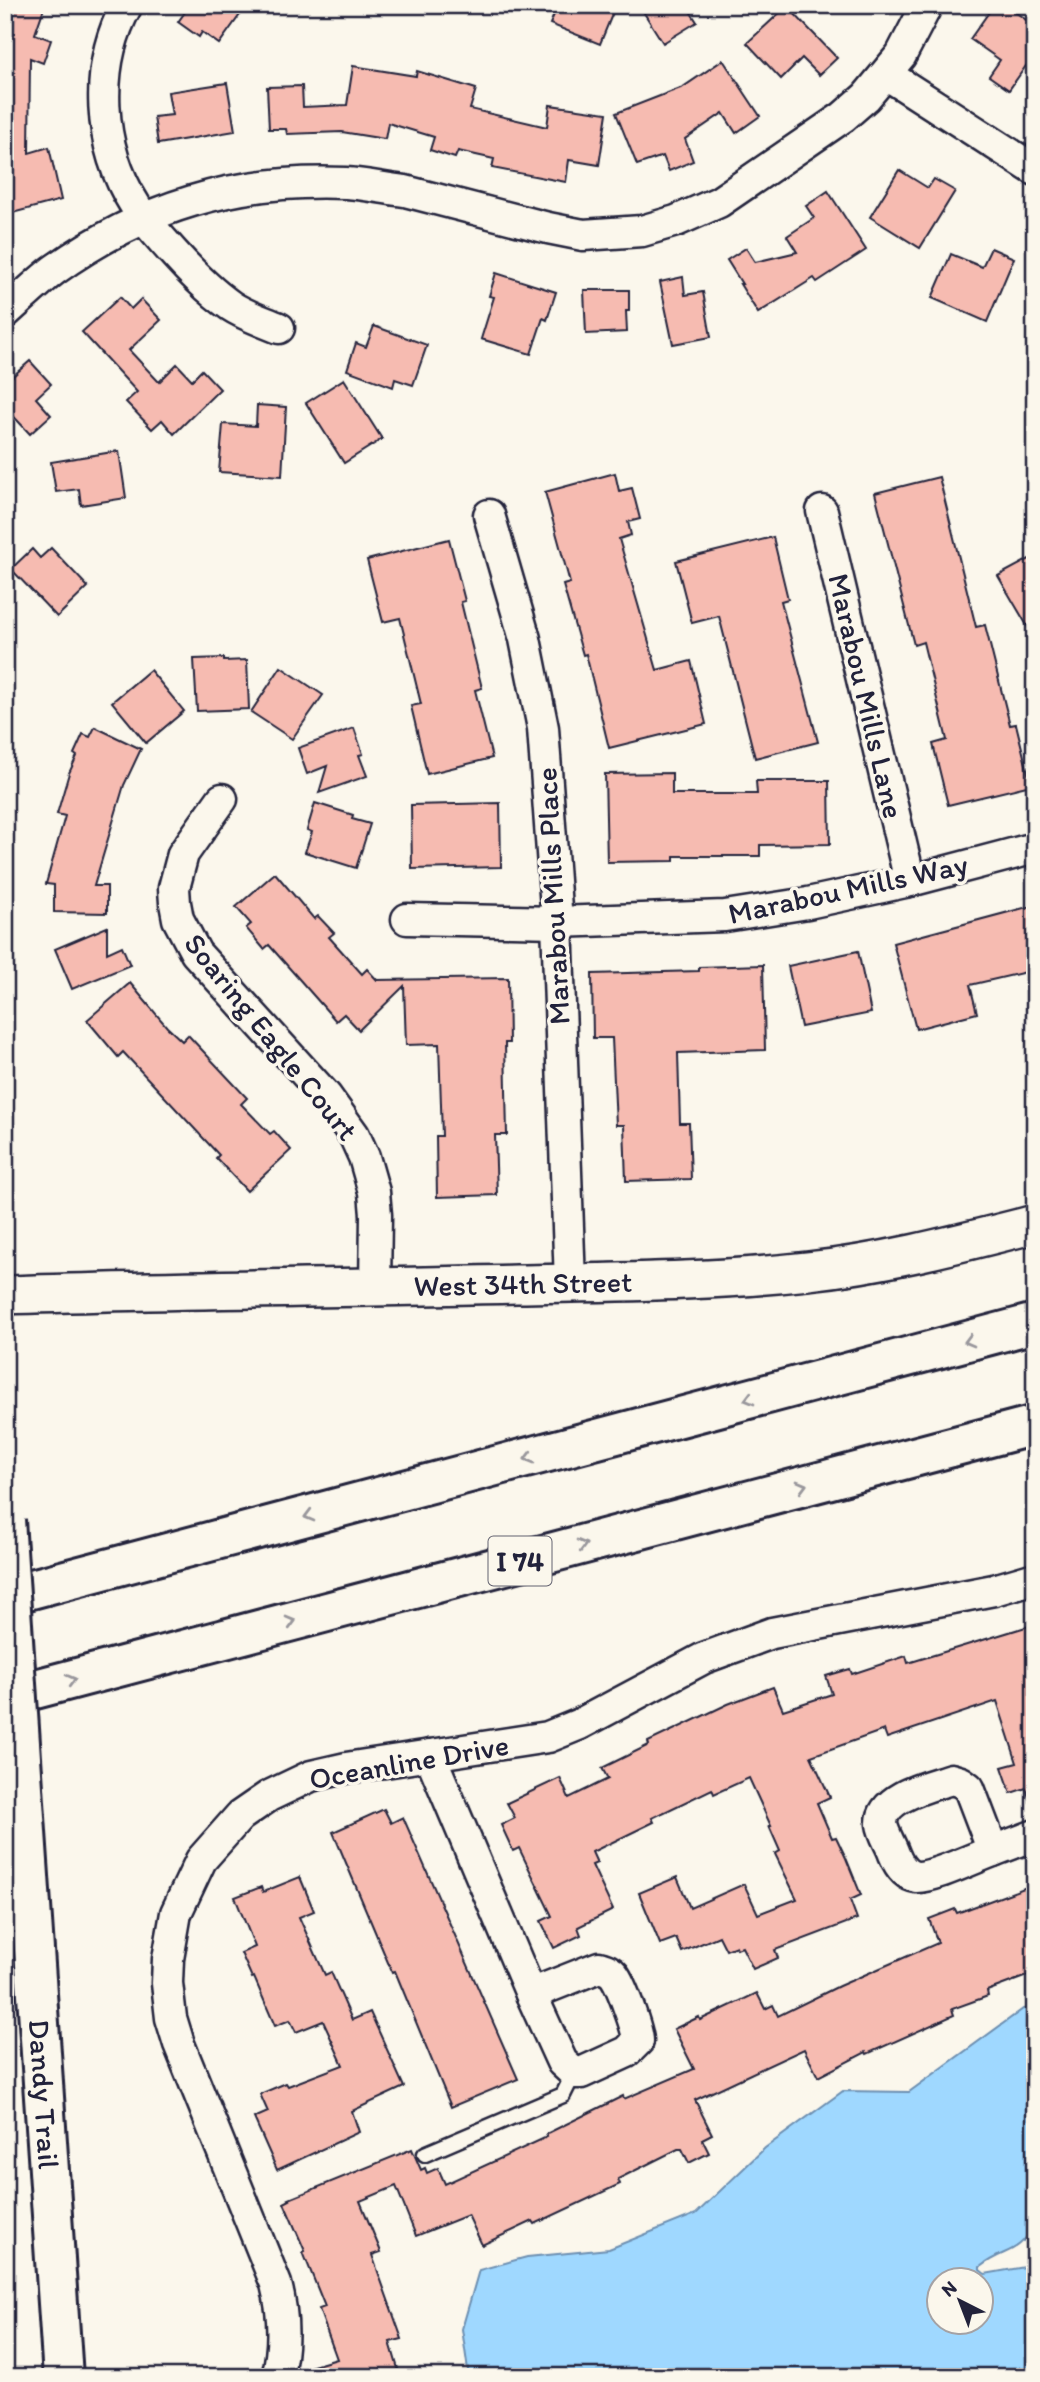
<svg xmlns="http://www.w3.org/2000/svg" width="1040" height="2382" font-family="Itim,sans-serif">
  <rect width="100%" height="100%" fill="#fbf7ec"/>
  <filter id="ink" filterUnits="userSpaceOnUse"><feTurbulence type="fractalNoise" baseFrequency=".0143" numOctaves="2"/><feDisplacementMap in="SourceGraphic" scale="14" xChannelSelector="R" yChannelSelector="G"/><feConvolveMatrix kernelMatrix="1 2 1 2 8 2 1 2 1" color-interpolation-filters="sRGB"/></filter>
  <g filter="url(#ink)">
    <!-- water -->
    <path fill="#9fd8ff" stroke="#6d8fb1" stroke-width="2" fill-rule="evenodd" d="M 1035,2008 L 1035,2224 C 1017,2257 1005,2247 980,2267 L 980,2270 L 985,2274 L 1030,2266 L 1035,2263 L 1035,2377 L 469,2377 L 462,2329 L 479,2270 L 527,2257 L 609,2249 L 696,2214 L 765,2148 L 843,2091 L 909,2092 L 1023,2009 ZM 939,2280 L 981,2280 L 981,2322 L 939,2322 Z"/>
    <!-- building -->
    <g fill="#f6bbb1" stroke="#22223b" stroke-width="2">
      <path d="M 5,5 L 45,5 L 35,34 L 51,40 L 43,63 L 30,58 L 29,153 L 49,147 L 61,200 L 5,215 Z"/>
      <path d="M 190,5 L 247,5 L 219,44 L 202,32 L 199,37 L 178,22 Z"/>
      <path d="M 558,5 L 616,5 L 600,44 L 550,24 Z"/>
      <path d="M 639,5 L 686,5 L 697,22 L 663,43 Z"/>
      <path d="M 994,5 L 1005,5 L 1035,26 L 1035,53 L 1009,90 L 989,76 L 1000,60 L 970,39 Z"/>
      <path d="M 787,6 L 837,58 L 819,75 L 802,58 L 781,79 L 747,43 Z"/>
      <path d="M 723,60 L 760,116 L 736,133 L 723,113 L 685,139 L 693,161 L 669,171 L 663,156 L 637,165 L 616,113 L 683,87 Z"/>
      <path d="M 353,66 L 416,76 L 417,71 L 476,89 L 470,109 L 547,127 L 550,105 L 607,113 L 599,165 L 569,160 L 566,182 L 492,168 L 494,159 L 458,151 L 455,158 L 430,150 L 434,137 L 388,123 L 385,139 L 342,132 L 287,134 L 286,129 L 269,129 L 267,87 L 302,86 L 303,107 L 347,105 Z"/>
      <path d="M 227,83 L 235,131 L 158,144 L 154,117 L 172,115 L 168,92 Z"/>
      <path d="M 899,170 L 928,188 L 934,179 L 955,191 L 920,248 L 870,217 Z"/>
      <path d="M 828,191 L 866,250 L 817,282 L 814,278 L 758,313 L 740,284 L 742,284 L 727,260 L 746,248 L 755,262 L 797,252 L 787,236 L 814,218 L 806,206 Z"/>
      <path d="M 991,248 L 1014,258 L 987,322 L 932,298 L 951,254 L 982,267 Z"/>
      <path d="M 496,273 L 556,292 L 547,320 L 543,318 L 531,354 L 481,339 L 494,297 L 489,296 Z"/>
      <path d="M 683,277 L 685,295 L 703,292 L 711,337 L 673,344 L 660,282 Z"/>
      <path d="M 584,290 L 629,290 L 629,311 L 626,311 L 627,332 L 586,334 Z"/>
      <path d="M 120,297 L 131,309 L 141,299 L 161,320 L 129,350 L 159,382 L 177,364 L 192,380 L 202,370 L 220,389 L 174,434 L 162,420 L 152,429 L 126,402 L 137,392 L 82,332 Z"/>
      <path d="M 374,326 L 427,345 L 413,385 L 395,379 L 393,387 L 347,370 L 356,343 L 366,347 Z"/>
      <path d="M 30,361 L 51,384 L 36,398 L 51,415 L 30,434 L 5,407 L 5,383 Z"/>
      <path d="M 344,379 L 382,439 L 344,463 L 306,403 Z"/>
      <path d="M 257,405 L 286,407 L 282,476 L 219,472 L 223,424 L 256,426 Z"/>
      <path d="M 119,451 L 126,498 L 81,505 L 79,489 L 56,492 L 51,462 Z"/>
      <path d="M 615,473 L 619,491 L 632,488 L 640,519 L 628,522 L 631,535 L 619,539 L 657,670 L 691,661 L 706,724 L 609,748 L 586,654 L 583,655 L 563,585 L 570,583 L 545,492 Z"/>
      <path d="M 939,477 L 976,627 L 985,625 L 1010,725 L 1016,724 L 1031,785 L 948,805 L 933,744 L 947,740 L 923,642 L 914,645 L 875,493 Z"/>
      <path d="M 773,537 L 788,599 L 781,601 L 818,742 L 755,758 L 719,616 L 692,623 L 676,561 Z"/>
      <path d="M 449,539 L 465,601 L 461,602 L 482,688 L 475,690 L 492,758 L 427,774 L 411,706 L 421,704 L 400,618 L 383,622 L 367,560 Z"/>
      <path d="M 51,548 L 88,587 L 57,617 L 11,569 L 32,549 L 40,558 Z"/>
      <path d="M 1035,556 L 1035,639 L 998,576 Z"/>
      <path d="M 224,658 L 224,661 L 247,660 L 249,709 L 197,711 L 194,659 Z"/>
      <path d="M 281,667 L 323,695 L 292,739 L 251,712 Z"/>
      <path d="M 150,670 L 184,711 L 146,743 L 112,702 Z"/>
      <path d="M 95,727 L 141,749 L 124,785 L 94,886 L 107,886 L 107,913 L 54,912 L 54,885 L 46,884 L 65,816 L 57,814 L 69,773 L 77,756 L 74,754 L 83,734 L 90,737 Z"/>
      <path d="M 354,728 L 363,754 L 359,755 L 367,776 L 319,793 L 327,766 L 307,774 L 298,748 Z"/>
      <path d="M 672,773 L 672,794 L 757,794 L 756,781 L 829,781 L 830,844 L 760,845 L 760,856 L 674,856 L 674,861 L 607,862 L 605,774 Z"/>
      <path d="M 315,803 L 353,815 L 352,819 L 370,824 L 356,868 L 305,852 L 312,832 L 307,830 Z"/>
      <path d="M 500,803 L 501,867 L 412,869 L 411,805 Z"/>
      <path d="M 275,873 L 314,919 L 318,916 L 334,933 L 329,937 L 362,974 L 367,969 L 377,980 L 508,978 L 509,1043 L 505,1043 L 507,1135 L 495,1135 L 497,1195 L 437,1197 L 436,1136 L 442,1136 L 439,1044 L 406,1045 L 404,986 L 359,1030 L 344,1014 L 336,1021 L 269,945 L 264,949 L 246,928 L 251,924 L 236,907 Z"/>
      <path d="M 1035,905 L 1035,970 L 970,985 L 977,1013 L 916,1029 L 893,943 Z"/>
      <path d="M 107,927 L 107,953 L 122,946 L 130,965 L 72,989 L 55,949 Z"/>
      <path d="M 858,951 L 871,1013 L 801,1027 L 788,966 Z"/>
      <path d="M 763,965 L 765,1050 L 678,1053 L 680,1123 L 689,1123 L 691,1179 L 626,1181 L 624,1125 L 616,1125 L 612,1038 L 593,1038 L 592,974 L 699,971 L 699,967 Z"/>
      <path d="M 130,983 L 167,1027 L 182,1041 L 188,1035 L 247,1098 L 241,1104 L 270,1134 L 274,1131 L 291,1150 L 247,1191 L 216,1158 L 219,1155 L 123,1052 L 118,1057 L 87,1020 Z"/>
      <path d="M 1029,1626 L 1035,1642 L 1035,1804 L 1031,1804 L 1026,1788 L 1011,1793 L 1002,1767 L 1017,1763 L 997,1701 L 887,1738 L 884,1730 L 811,1756 L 830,1797 L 817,1803 L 832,1838 L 836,1837 L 846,1858 L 861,1895 L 850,1900 L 857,1919 L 775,1950 L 778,1958 L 753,1969 L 742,1947 L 737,1949 L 736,1946 L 726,1950 L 719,1936 L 682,1952 L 676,1938 L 660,1944 L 639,1893 L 677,1877 L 690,1908 L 744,1884 L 758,1914 L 797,1899 L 775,1854 L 780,1851 L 769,1826 L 771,1826 L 749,1778 L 714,1794 L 712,1789 L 652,1818 L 654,1822 L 592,1852 L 597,1863 L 592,1865 L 613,1910 L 578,1927 L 581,1935 L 554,1948 L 541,1921 L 552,1916 L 519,1848 L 513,1851 L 501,1825 L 515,1818 L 507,1803 L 560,1778 L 569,1798 L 608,1779 L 602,1768 L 649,1745 L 648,1742 L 728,1704 L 773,1687 L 783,1710 L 832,1694 L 826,1676 L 850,1669 L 852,1674 L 906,1656 L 908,1663 Z"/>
      <path d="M 384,1809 L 391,1823 L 403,1817 L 518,2079 L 451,2107 L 395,1971 L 392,1972 L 333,1832 Z"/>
      <path d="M 300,1877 L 314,1911 L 299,1917 L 325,1975 L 331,1972 L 352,2020 L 370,2012 L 404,2087 L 352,2111 L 359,2132 L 277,2170 L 254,2118 L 268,2112 L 260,2094 L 286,2083 L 288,2086 L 343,2065 L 323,2021 L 296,2032 L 290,2020 L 275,2026 L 254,1977 L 252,1978 L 241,1953 L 255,1947 L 235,1897 L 261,1887 L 263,1892 Z"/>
      <path d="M 1035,1884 L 1035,1973 L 987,1991 L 988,1996 L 952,2009 L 954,2015 L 867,2054 L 866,2052 L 818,2077 L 804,2049 L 695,2100 L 712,2134 L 702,2139 L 709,2153 L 689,2163 L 682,2149 L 678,2149 L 618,2179 L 620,2184 L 535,2224 L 533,2221 L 482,2245 L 468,2215 L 416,2236 L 396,2186 L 360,2201 L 381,2252 L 372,2255 L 402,2339 L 390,2342 L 399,2372 L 383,2377 L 297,2377 L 296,2371 L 337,2359 L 319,2309 L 325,2307 L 303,2252 L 305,2251 L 284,2203 L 290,2200 L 289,2199 L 412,2149 L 421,2170 L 425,2168 L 427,2173 L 438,2168 L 445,2184 L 547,2137 L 546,2134 L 623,2096 L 624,2099 L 694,2069 L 674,2029 L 699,2017 L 700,2020 L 757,1993 L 765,2009 L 773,2005 L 778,2016 L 839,1986 L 938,1943 L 929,1919 L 955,1909 L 957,1913 Z"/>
    </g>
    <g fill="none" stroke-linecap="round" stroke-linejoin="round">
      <defs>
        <path id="service" d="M 425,2154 L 563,2095 L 574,2073"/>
        <g id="minor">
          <path d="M 127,5 C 93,66 98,147 135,205 C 145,222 159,236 172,251 C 190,271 208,290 231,306 C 246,316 263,321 279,328"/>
          <path d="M 886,74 L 1035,170"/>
          <path d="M 5,313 C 21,299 37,283 54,270 C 142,207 237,178 346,183 C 366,184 385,189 405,191 L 548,228 L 583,235 L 642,231 L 676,221 L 719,202 L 843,117 L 866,97 L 901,55 L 927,5"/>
          <path d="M 822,511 L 910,881"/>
          <path d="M 489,515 L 525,639 L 543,728 L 557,922 L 570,1283"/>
          <path d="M 222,799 L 183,854 L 174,888 L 175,903 L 178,919 L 196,953 L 326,1096 L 354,1135 L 364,1157 L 374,1192 L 376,1215 L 375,1288"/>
          <path d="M 407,919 L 557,922 L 725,916 L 808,903 L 910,881 L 1035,848"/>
          <path d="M 430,1755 L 531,1994"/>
          <path d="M 951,1779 L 961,1782 L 969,1788 L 993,1851 C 976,1857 933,1878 916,1877 C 904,1875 898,1864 894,1854 C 891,1845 883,1833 882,1824 C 881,1796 931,1786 951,1779 Z"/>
          <path d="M 993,1851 L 1035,1835"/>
          <path d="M 599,1967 C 605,1969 610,1970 614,1975 C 621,1984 638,2030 638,2041 L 627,2052 L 581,2073 L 574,2073 L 562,2062 L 531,1994 Z"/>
          <path d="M 277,2377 C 285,2346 284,2315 276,2284 L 179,2044 L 171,2018 L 167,1983 L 168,1959 L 176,1913 L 201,1860 L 240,1816 L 269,1796 L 311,1776 L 346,1768 L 548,1737 L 580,1724 L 704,1658 L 772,1633 L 994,1590 L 1035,1578"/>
        </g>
        <g id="tertiary">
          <path id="s1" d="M 5,1295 C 176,1289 347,1288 517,1284 C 614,1282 711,1282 808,1271 C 885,1263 960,1243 1035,1224"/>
        </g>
        <g id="secondary">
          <path id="s2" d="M 22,1773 L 63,2377"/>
        </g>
        <g id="motorway">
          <path d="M 5,1596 L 1035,1323"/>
          <path d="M 5,1697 L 1035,1425"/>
        </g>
      </defs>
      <!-- service casing -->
      <use href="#service" stroke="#22223b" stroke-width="19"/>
      <!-- minor casing -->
      <use href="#minor" stroke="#22223b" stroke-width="35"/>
      <!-- tertiary casing -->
      <use href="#tertiary" stroke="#22223b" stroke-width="42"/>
      <!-- secondary casing -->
      <use href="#secondary" stroke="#22223b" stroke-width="44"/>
      <!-- motorway casing -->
      <use href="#motorway" stroke="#22223b" stroke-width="44"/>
      <!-- service -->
      <use href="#service" stroke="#fbf7ec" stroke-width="14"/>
      <!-- minor -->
      <use href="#minor" stroke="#fbf7ec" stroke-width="30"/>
      <!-- tertiary -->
      <use href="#tertiary" stroke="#fbf7ec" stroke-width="37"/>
      <!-- secondary -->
      <use href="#secondary" stroke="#fbf7ec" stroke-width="38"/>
      <!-- motorway -->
      <use href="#motorway" stroke="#fbf7ec" stroke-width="38"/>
      <defs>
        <path id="secondary-bridge" d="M 5,1520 L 22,1773"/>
      </defs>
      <!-- secondary-bridge casing -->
      <use href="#secondary-bridge" stroke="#22223b" stroke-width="44" stroke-linecap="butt"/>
      <!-- secondary-bridge -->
      <use href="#secondary-bridge" stroke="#fbf7ec" stroke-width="38"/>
    </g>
    <!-- one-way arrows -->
    <defs><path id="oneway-chevron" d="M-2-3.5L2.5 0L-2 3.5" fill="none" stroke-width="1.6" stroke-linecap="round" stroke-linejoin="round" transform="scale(1.75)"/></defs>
    <g stroke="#99979c">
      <use href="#oneway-chevron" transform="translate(969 1341) rotate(165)"/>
      <use href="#oneway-chevron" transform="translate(749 1399) rotate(165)"/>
      <use href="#oneway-chevron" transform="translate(529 1458) rotate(165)"/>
      <use href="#oneway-chevron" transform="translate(802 1486) rotate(-15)"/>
      <use href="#oneway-chevron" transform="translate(309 1516) rotate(165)"/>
      <use href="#oneway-chevron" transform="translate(582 1545) rotate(-15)"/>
      <use href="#oneway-chevron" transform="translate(291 1622) rotate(-15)"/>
      <use href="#oneway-chevron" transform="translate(71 1680) rotate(-15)"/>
    </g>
  </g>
  <g text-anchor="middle" stroke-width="7" stroke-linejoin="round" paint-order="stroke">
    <!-- shield labels -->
    <rect fill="#fbf7ec" stroke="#636270" stroke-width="2" x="488.5" y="1536.5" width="63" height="49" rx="5"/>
    <g font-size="28" font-weight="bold" fill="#22223b">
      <text x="520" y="1571">I 74</text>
    </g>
    <!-- street labels -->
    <g font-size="30" fill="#22223b" stroke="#fbf7ec">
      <text transform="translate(866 696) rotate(77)" y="10">Marabou Mills Lane</text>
      <text transform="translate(848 889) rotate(-12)" y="10">Marabou Mills Way</text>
      <text transform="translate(553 896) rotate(-93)" y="10">Marabou Mills Place</text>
      <text transform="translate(271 1037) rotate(51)" y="10">Soaring Eagle Court</text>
      <text dy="10" stroke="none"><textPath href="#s1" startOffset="518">West 34th Street</textPath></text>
      <text transform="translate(409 1762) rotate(-10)" y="10">Oceanline Drive</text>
      <text dy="10" stroke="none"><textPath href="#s2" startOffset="322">Dandy Trail</textPath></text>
    </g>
  </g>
  <!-- margin -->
  <rect width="1040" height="2382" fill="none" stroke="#fbf7ec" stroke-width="28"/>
  <rect x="14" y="14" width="1012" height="2354" fill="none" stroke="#22223b" stroke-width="2.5" filter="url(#ink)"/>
  <!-- north arrow -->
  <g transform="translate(960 2301) rotate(318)"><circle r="33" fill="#fbf7ec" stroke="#a4a2a5" stroke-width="2"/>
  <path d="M0-5L12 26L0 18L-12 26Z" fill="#22223b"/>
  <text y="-10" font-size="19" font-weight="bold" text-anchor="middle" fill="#22223b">N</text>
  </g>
</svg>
